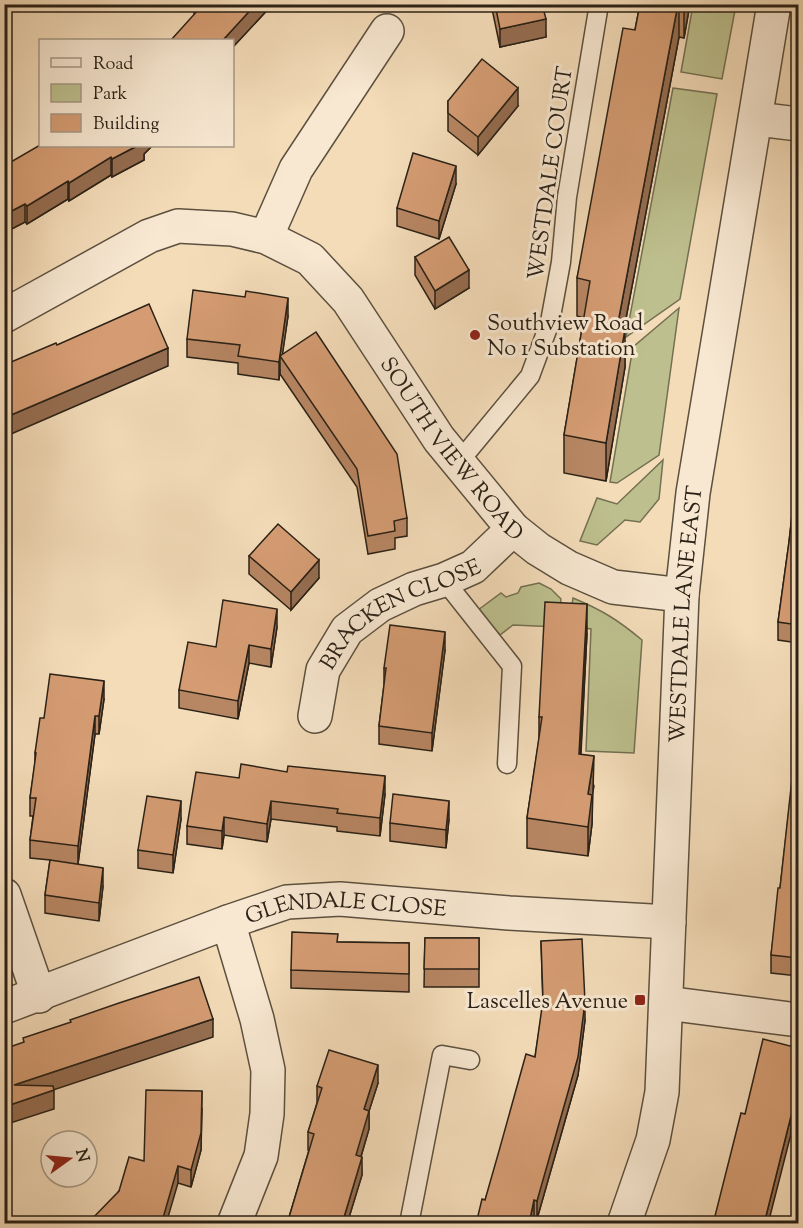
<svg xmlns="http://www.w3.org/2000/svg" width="803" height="1228" font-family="'Sorts Mill Goudy',serif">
  <rect width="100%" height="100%" fill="#f4dcb9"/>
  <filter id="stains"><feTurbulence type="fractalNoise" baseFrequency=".00333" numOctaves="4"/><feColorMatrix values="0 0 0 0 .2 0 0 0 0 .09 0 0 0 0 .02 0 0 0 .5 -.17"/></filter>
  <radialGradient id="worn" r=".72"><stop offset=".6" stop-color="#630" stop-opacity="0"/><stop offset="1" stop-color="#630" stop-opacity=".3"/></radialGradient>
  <!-- green -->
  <g fill="#bdc08e" stroke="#747052" stroke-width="1.5">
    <path d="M 693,5 L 736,5 L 722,79 L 681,72 Z"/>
    <path d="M 673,88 L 717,94 L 680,299 L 626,337 Z"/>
    <path d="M 679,308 L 659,455 L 617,483 L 610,482 L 633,347 Z"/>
    <path d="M 663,460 L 659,499 L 640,522 L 625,520 L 597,545 L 580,541 L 597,498 L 617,504 Z"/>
    <path d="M 539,583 L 551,589 L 561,599 L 558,627 L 513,625 L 500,635 L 478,610 L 501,593 L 506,597 L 518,593 L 521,587 Z"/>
    <path d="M 573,598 C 602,610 618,620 642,640 L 634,753 L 586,751 L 591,629 L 569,626 Z"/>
  </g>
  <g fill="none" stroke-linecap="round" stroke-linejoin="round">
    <defs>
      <g id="service">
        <path d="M 458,463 L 530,376 L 550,322 L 561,262 L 567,197 L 599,4"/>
        <path d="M 444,580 L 512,666 L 507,764"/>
        <path d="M 409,1224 L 442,1055 L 470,1060"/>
      </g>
      <g id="minor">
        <path d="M 757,119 L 798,124"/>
        <path d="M 266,237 L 296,169 L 387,31"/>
        <path id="s1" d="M 4,316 L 149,236 L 178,226 L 232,229 L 266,237 L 310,259 L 348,300 L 439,439 L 513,529 L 538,549 L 569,568 L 613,587 L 682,595"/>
        <path id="s2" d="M 315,716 L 323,670 L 347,630 L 380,605 L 414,589 L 444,580 L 473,567 L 513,529"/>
        <path d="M 4,895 L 39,996"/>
        <path d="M 228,922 L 257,1019 L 268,1070 L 267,1114 L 261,1156 L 234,1224"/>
        <path d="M 666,1003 L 798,1020"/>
        <path id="s3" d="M 4,1007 L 228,922 L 287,902 L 340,899 L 509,913 L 669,922"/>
      </g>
      <g id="tertiary">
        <path id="s4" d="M 624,1224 L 653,1140 L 662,1092 L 682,595 L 693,493 L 774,4"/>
      </g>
    </defs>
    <!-- service casing -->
    <use href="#service" stroke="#5c503f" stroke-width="21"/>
    <!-- minor casing -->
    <use href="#minor" stroke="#5c503f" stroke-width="36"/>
    <!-- tertiary casing -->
    <use href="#tertiary" stroke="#5c503f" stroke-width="36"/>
    <!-- service -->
    <use href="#service" stroke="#f8e8d2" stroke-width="18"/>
    <!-- minor -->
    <use href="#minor" stroke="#f8e8d2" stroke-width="33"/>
    <!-- tertiary -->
    <use href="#tertiary" stroke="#f8e8d2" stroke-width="33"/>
  </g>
  <!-- wall -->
  <g fill="#b78663" stroke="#2a2116" stroke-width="1.5">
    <path d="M 195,4 L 273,4 L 232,48 L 194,14 Z"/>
    <path d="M 491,4 L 542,4 L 546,37 L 500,47 Z"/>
    <path d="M 640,4 L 690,4 L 684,38 L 679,37 L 624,329 L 625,367 L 606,481 L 564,473 L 564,435 L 584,318 L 577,316 L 577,278 L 635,30 Z"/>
    <path d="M 448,101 L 518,106 L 478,155 L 448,131 Z"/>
    <path d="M 40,146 L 152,146 L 144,154 L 144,160 L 112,177 L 111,175 L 69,201 L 68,199 L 27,224 L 25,222 L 4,233 Z"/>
    <path d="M 456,184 L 439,239 L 397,226 L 397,208 Z"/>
    <path d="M 415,257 L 469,288 L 435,309 L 415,275 Z"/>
    <path d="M 288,316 L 282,355 L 407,518 L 407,536 L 395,538 L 395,549 L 368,554 L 357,487 L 280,374 L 280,369 L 279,380 L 238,374 L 238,363 L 187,357 L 187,339 Z"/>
    <path d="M 798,433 L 798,643 L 778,640 L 778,622 L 789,542 L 796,478 L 795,478 L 795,460 Z"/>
    <path d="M 249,556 L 319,578 L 291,610 L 249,574 Z"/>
    <path d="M 277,627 L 271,667 L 249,663 L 238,719 L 179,708 L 179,690 L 216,647 Z"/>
    <path d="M 587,633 L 581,754 L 594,786 L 592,796 L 592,824 L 588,856 L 527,848 L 527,818 L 539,740 L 539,717 Z"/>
    <path d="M 445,650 L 432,751 L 379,744 L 379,726 L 384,685 L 384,668 Z"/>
    <path d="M 104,699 L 99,734 L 95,734 L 78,864 L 103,886 L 99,921 L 45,913 L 45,895 L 50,860 L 30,858 L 30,840 L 33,816 L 30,816 L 30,798 L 35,764 L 35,753 L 44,718 Z"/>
    <path d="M 798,733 L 798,976 L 771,973 L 771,955 L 780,888 Z"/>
    <path d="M 239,778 L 385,794 L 380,836 L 337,831 L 337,827 L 271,819 L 267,842 L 224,835 L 222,849 L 187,844 L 187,826 Z"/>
    <path d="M 181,819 L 173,873 L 138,868 L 138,850 Z"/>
    <path d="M 449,819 L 446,848 L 390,841 L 390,823 Z"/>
    <path d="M 425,938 L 479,938 L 479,987 L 424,987 Z"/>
    <path d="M 541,941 L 585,1020 L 578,1075 L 537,1219 L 485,1200 L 535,1057 L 543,1005 Z"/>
    <path d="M 338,942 L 409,943 L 409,992 L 291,988 L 291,970 Z"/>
    <path d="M 798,1048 L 795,1135 L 745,1114 Z"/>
    <path d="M 378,1083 L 369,1111 L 369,1129 L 361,1157 L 362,1175 L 347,1224 L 287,1224 L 309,1150 L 308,1150 L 308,1132 L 317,1103 L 317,1086 Z"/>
    <path d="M 202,1109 L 201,1150 L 191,1187 L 178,1183 L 119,1191 L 144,1161 Z"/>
  </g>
  <!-- shaded-wall -->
  <g fill="#956d50" stroke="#2a2116" stroke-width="1.5">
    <path d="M 256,4 L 273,4 L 232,48 L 232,40 L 223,40 Z"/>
    <path d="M 678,4 L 679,4 L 679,37 L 617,366 L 617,328 Z"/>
    <path d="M 684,4 L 690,4 L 684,38 Z"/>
    <path d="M 546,19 L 546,37 L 500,47 L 500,29 Z"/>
    <path d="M 518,88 L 518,106 L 478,155 L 478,137 Z"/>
    <path d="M 137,146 L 152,146 L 144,154 L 144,160 L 112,177 L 112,159 Z"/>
    <path d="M 111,157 L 111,175 L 69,201 L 69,183 Z"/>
    <path d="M 456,166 L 456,184 L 439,239 L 439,221 Z"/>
    <path d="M 68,181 L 68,199 L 27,224 L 27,206 Z"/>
    <path d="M 25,204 L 25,222 L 4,233 L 4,215 Z"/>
    <path d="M 469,270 L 469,288 L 435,309 L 435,291 Z"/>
    <path d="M 288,298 L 288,316 L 282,358 L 280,356 L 280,369 L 279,380 L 279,362 Z"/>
    <path d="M 625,329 L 625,367 L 606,481 L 606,443 Z"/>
    <path d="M 168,348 L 168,366 L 4,437 L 4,418 Z"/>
    <path d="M 319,560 L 319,578 L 291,610 L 291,592 Z"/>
    <path d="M 587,604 L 587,633 L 579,783 L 579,754 Z"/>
    <path d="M 277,609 L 277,627 L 271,667 L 271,649 Z"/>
    <path d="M 445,632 L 445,650 L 432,751 L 432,733 Z"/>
    <path d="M 249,645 L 249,663 L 238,719 L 238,701 Z"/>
    <path d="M 104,681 L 104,699 L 99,734 L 99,716 Z"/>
    <path d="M 95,716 L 95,734 L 78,864 L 78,846 Z"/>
    <path d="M 594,756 L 592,824 L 588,856 L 588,794 Z"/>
    <path d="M 385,776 L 385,794 L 380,836 L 380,818 Z"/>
    <path d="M 181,801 L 181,819 L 173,873 L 173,855 Z"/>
    <path d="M 271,801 L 271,819 L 267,842 L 267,824 Z"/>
    <path d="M 449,801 L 449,819 L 446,848 L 446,830 Z"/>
    <path d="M 224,817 L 224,835 L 222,849 L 222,831 Z"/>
    <path d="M 103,868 L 103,886 L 99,921 L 99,903 Z"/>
    <path d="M 585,1002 L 585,1020 L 578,1075 L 537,1219 L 537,1201 Z"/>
    <path d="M 213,1019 L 213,1037 L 14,1103 L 14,1085 Z"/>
    <path d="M 378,1065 L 378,1083 L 369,1111 L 369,1129 L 356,1173 L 356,1155 L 364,1109 Z"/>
    <path d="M 54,1090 L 54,1109 L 4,1125 L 4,1107 Z"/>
    <path d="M 202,1091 L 201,1150 L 191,1187 L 191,1170 Z"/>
    <path d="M 798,1103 L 798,1121 L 795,1135 L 795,1117 Z"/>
    <path d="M 791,1116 L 791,1134 L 768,1224 L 764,1224 Z"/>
    <path d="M 362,1157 L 362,1175 L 347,1224 L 342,1224 Z"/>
    <path d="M 178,1166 L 178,1183 L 166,1224 L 157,1224 Z"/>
    <path d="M 534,1200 L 534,1218 L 533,1224 L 529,1224 Z"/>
  </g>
  <!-- building -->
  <g fill="#d59c73" stroke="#2a2116" stroke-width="1.5">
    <path d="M 195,4 L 256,4 L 223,40 L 171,40 L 199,9 Z"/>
    <path d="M 495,4 L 542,4 L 546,19 L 500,29 Z"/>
    <path d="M 640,4 L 678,4 L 617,328 L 625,329 L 606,443 L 564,435 L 590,281 L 577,278 L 623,28 L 635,30 Z"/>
    <path d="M 482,59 L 518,88 L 478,137 L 448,113 L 448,101 Z"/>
    <path d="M 40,145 L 40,146 L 137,146 L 112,159 L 111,157 L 69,183 L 68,181 L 27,206 L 25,204 L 4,215 L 4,166 Z"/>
    <path d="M 413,153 L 456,166 L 439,221 L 397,208 Z"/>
    <path d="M 449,237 L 469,270 L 435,291 L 415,257 Z"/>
    <path d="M 193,290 L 245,297 L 246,291 L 288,298 L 279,362 L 238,356 L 240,345 L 187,339 Z"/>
    <path d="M 149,304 L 168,348 L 4,418 L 4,365 L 56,343 L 57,345 Z"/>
    <path d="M 316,332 L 397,454 L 407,518 L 394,521 L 395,531 L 368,536 L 357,469 L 280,356 Z"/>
    <path d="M 798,433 L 798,625 L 778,622 L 789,542 L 798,461 L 795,460 Z"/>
    <path d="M 278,524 L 319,560 L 291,592 L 249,556 Z"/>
    <path d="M 223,600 L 277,609 L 271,649 L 249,645 L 238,701 L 179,690 L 188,642 L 216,647 Z"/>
    <path d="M 545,602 L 587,604 L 579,754 L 594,756 L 588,794 L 592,795 L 588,827 L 527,818 L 542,717 L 539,717 Z"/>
    <path d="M 390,625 L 445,632 L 432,733 L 379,726 L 386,668 L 384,668 Z"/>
    <path d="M 50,674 L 104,681 L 99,716 L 95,716 L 78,846 L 30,840 L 36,798 L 30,798 L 36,753 L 35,753 L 40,718 L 44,718 Z"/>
    <path d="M 797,733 L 798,733 L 798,958 L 771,955 L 778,888 L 780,888 Z"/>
    <path d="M 241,764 L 287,772 L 288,766 L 385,776 L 380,818 L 337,813 L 338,809 L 271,801 L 267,824 L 224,817 L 222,831 L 187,826 L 196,772 L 239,778 Z"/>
    <path d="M 393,794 L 449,801 L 446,830 L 390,823 Z"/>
    <path d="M 147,796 L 181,801 L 173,855 L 138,850 Z"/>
    <path d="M 50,860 L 103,868 L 99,903 L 45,895 Z"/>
    <path d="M 292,932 L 338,934 L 337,942 L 409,943 L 409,974 L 291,970 Z"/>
    <path d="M 425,938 L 479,938 L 479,969 L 424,969 Z"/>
    <path d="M 582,939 L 585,1002 L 578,1057 L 537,1201 L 534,1200 L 529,1224 L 476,1224 L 482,1199 L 485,1200 L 499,1151 L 526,1054 L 535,1057 L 543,1000 L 541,941 Z"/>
    <path d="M 199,977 L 213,1019 L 14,1085 L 53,1086 L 54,1090 L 4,1107 L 4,1049 L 24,1042 L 23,1038 L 71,1022 L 70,1020 L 119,1003 Z"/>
    <path d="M 763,1039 L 798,1048 L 798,1103 L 795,1117 L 791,1116 L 764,1224 L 713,1224 L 741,1113 L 745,1114 Z"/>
    <path d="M 329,1050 L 378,1065 L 364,1109 L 369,1111 L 356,1155 L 362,1157 L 342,1224 L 287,1224 L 314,1134 L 308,1132 L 322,1088 L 317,1086 Z"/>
    <path d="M 146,1090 L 202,1091 L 201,1133 L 191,1170 L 178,1166 L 163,1218 L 157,1224 L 87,1224 L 119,1191 L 129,1157 L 144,1161 Z"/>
  </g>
  <!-- markers -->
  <g fill="#8f2418" stroke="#f8e8d2" stroke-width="2">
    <circle cx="475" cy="335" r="6"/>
    <rect x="634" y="994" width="12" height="12" rx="3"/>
  </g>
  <g text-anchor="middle" stroke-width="6" stroke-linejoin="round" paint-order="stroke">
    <!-- street labels -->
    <g font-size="22" fill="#2a2116" stroke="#f8e8d2">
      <text transform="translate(549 173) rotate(-82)" y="8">WESTDALE COURT</text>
      <text dy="8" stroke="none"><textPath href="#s1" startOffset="572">SOUTH VIEW ROAD</textPath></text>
      <text dy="8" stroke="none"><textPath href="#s4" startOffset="616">WESTDALE LANE EAST</textPath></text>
      <text dy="8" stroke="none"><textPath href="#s2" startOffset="146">BRACKEN CLOSE</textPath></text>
      <text dy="8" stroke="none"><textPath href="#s3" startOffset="360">GLENDALE CLOSE</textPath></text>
    </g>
    <!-- poi labels -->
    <g font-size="22" fill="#2a2116" stroke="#f8e8d2" text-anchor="start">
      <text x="487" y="330">Southview Road<tspan x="487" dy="25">No 1 Substation</tspan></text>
      <text x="628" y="1008" text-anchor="end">Lascelles Avenue</text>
    </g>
  </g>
  <!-- margin -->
  <rect width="803" height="1228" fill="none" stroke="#f4dcb9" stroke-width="24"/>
  <rect x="6" y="6" width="791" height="1216" fill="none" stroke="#2a2116" stroke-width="3"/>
  <rect x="12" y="12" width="779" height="1204" fill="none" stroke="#2a2116" stroke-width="1.5"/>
  <!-- legend -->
  <rect x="39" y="39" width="195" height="108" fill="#f8e8d2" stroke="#a69887" stroke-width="1.5"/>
  <rect x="51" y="58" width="30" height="9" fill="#f8e8d2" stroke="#a69887" stroke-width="1.5"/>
  <text x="93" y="69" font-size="18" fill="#2a2116">Road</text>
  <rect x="51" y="84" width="30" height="18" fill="#bdc08e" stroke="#a69887" stroke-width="1.5"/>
  <text x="93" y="99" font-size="18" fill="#2a2116">Park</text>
  <rect x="51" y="114" width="30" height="18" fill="#d59c73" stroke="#a69887" stroke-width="1.5"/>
  <text x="93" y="129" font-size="18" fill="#2a2116">Building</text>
  <!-- north arrow -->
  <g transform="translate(69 1159) rotate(75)"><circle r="28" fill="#f8e8d2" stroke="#a69887" stroke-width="1.5"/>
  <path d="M0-4.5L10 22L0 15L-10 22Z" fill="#8f2418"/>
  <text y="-9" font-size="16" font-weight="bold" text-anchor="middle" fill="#2a2116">N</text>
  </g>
  <rect width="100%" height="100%" filter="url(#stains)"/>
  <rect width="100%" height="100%" fill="url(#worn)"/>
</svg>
